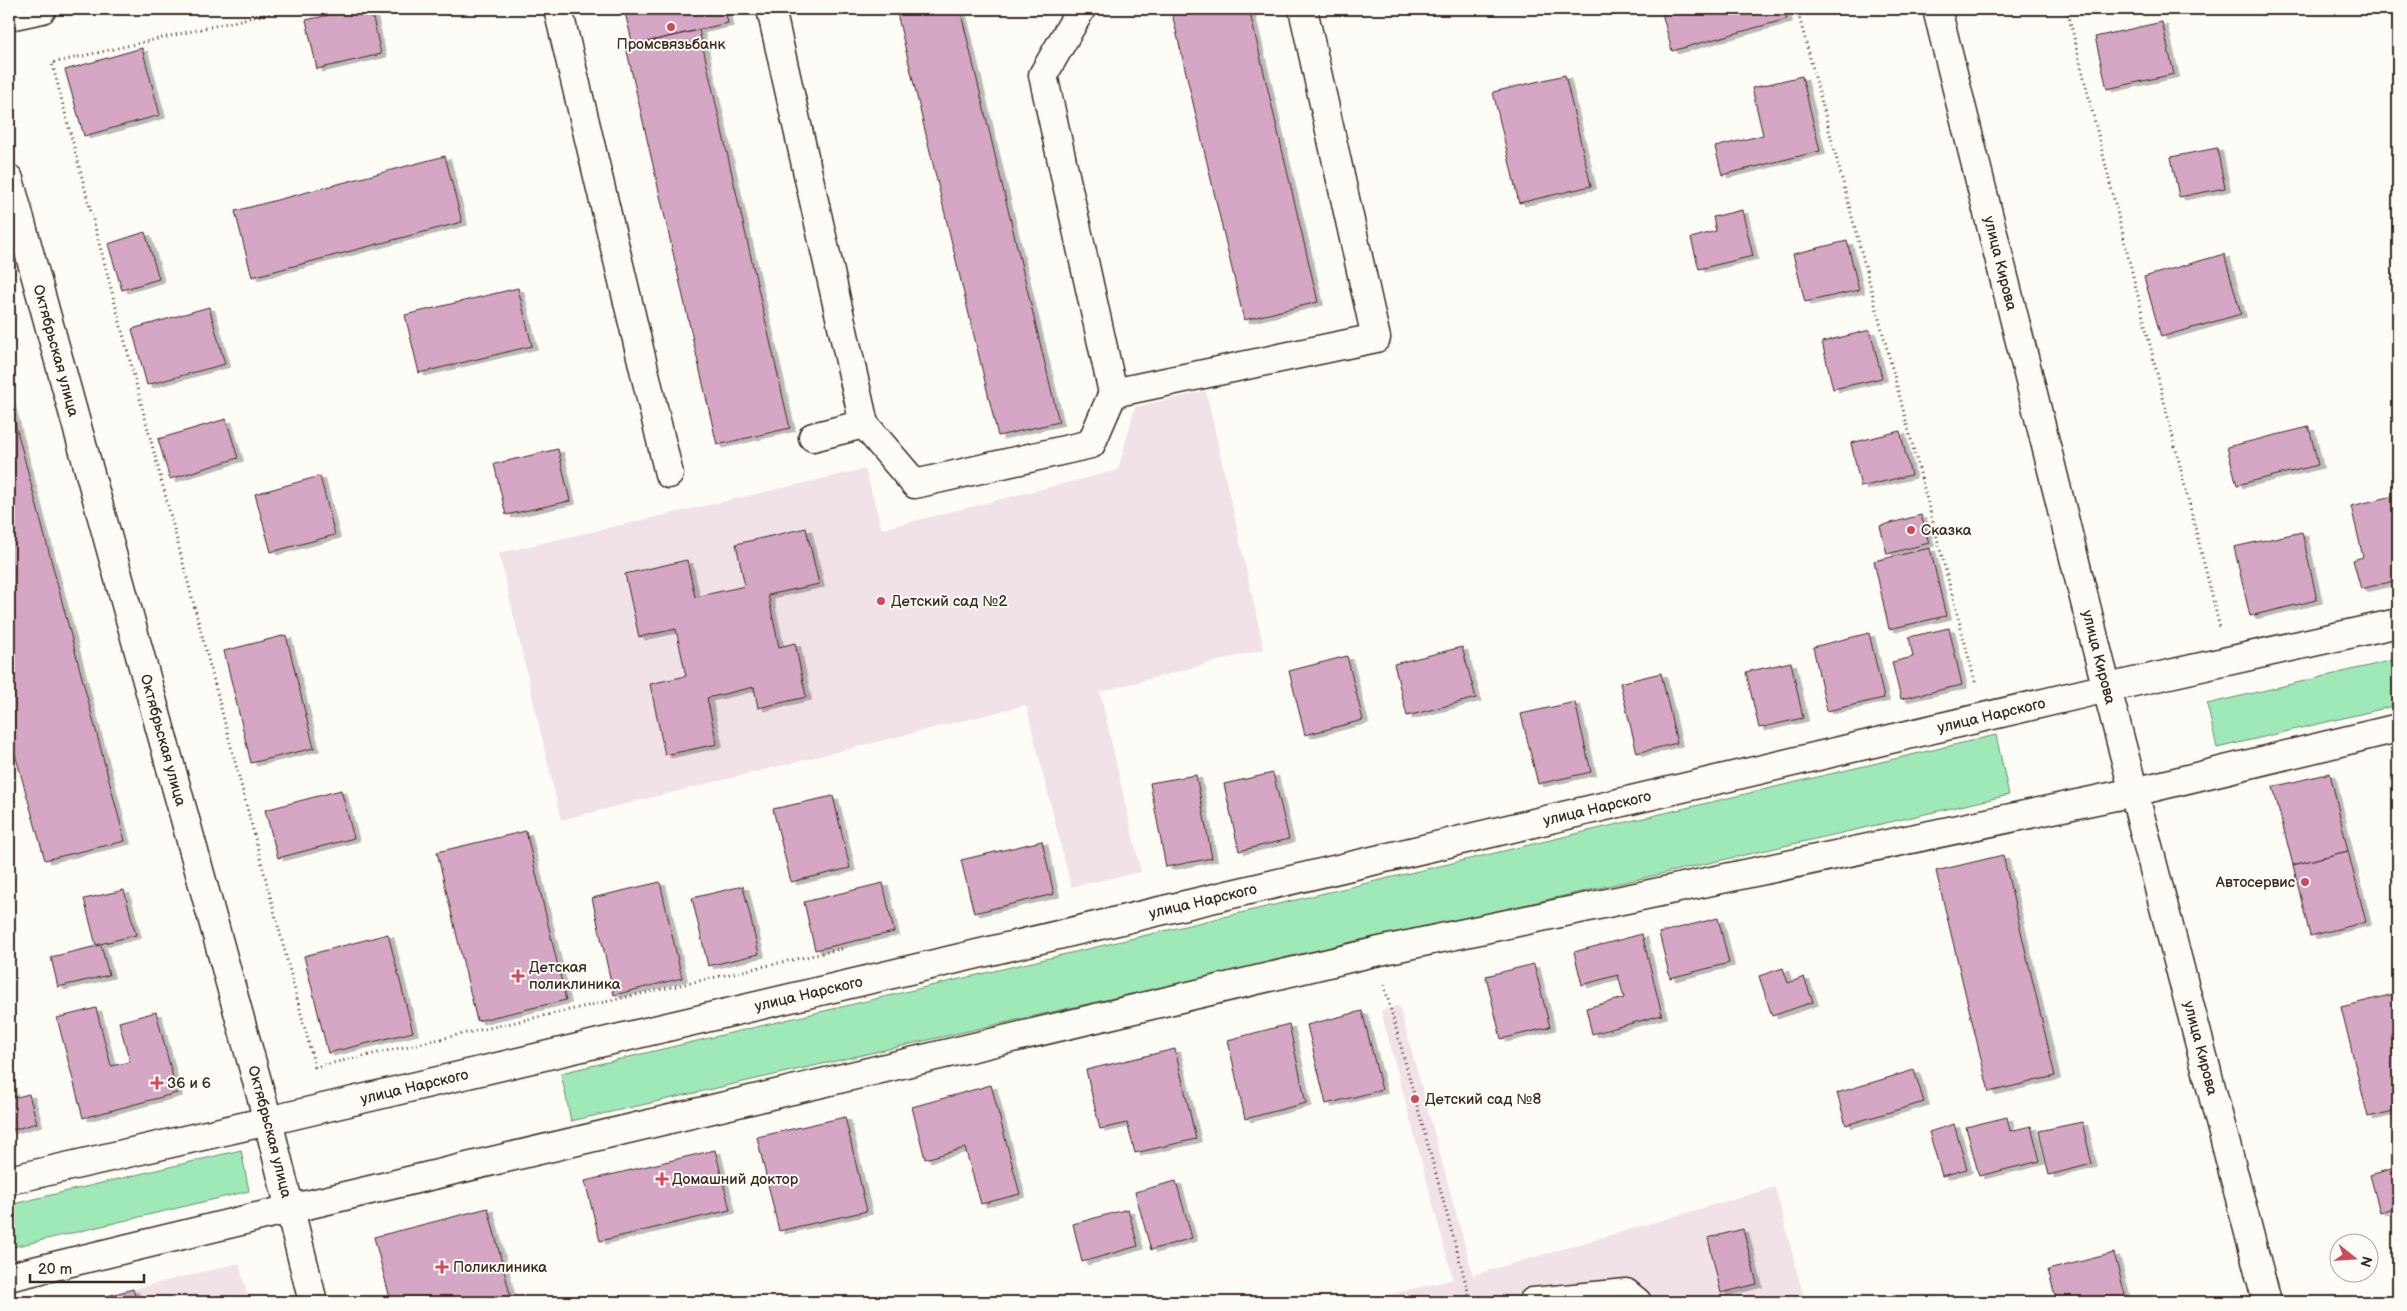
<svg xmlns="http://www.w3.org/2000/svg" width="2407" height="1311" font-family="'Balsamiq Sans',sans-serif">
  <defs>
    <filter id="shadow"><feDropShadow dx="5.5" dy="3" stdDeviation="0" flood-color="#0004"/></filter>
  </defs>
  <rect width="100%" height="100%" fill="#fdfcf7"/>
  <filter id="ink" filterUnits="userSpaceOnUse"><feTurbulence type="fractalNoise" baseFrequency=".02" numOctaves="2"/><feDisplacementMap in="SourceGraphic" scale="10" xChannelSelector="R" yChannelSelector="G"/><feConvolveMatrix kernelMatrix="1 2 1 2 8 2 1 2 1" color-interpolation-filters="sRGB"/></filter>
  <g filter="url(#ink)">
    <!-- built -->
    <g fill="#f1e2e8">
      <path d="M 1206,391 L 1264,649 L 1100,692 L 1141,872 L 1071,887 L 1026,705 L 561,820 L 499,553 L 865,469 L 882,529 L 1118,470 L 1135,407 Z"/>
      <path d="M 1399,1005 L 1473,1275 L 1775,1187 L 1805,1302 L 1360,1302 L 1453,1279 L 1381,1011 Z"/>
      <path d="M 239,1263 L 249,1302 L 85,1302 L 133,1289 Z"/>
    </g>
    <!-- green -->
    <g fill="#9fe9b8" stroke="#6d8a6b">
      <path d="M 2398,659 L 2398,705 L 2217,748 L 2207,704 Z"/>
      <path d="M 1996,735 L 2009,795 L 571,1121 L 561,1073 Z"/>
      <path d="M 241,1150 L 249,1191 L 9,1248 L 9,1205 Z"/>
    </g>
    <!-- building -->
    <g fill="#d6a6c5" stroke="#3b2a1e" filter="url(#shadow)">
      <path d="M 357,9 L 371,9 L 381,54 L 317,69 L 306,20 Z"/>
      <path d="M 624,9 L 725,9 L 728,23 L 633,45 Z"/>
      <path d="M 896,9 L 960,9 L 1059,422 L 998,436 Z"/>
      <path d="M 1171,9 L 1249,9 L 1318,302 L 1244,320 Z"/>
      <path d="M 1661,9 L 1784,9 L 1787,19 L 1672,51 Z"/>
      <path d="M 2162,22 L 2174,74 L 2107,89 L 2095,37 Z"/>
      <path d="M 699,30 L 790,428 L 717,445 L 626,47 Z"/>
      <path d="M 142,48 L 160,115 L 84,136 L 65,70 Z"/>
      <path d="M 1565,75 L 1591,186 L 1519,203 L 1493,92 Z"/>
      <path d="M 1802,76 L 1820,151 L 1722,175 L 1715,147 L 1763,135 L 1752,88 Z"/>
      <path d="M 2217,148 L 2225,188 L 2179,197 L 2171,157 Z"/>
      <path d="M 445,156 L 462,222 L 252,277 L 235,211 Z"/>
      <path d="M 1742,210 L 1753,256 L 1699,269 L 1691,238 L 1716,231 L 1713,217 Z"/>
      <path d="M 145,232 L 159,279 L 122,290 L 108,244 Z"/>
      <path d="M 1847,241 L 1859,290 L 1805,302 L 1793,254 Z"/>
      <path d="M 2224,254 L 2241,314 L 2161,337 L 2144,277 Z"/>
      <path d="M 518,288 L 532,346 L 419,373 L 405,315 Z"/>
      <path d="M 209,307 L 225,364 L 147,385 L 132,329 Z"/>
      <path d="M 1870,330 L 1882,378 L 1833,389 L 1822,342 Z"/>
      <path d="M 9,400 L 125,841 L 45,860 L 9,733 Z"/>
      <path d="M 226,419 L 238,458 L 170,479 L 158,439 Z"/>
      <path d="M 2309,427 L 2318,465 L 2237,485 L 2227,447 Z"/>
      <path d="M 1900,431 L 1911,475 L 1861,487 L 1851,443 Z"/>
      <path d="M 558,449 L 570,501 L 506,515 L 494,464 Z"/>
      <path d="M 320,476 L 335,535 L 271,552 L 255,494 Z"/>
      <path d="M 2398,495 L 2398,580 L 2361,589 L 2353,560 L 2363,557 L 2351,506 Z"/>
      <path d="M 1921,515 L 1929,543 L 1887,554 L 1880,526 Z"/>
      <path d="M 806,528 L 819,584 L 768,595 L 779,647 L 795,643 L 806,697 L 758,708 L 754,687 L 707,698 L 717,744 L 665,755 L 650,684 L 686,676 L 676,629 L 639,637 L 625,574 L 687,560 L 695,597 L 745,586 L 736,544 Z"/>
      <path d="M 2302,532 L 2317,600 L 2250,616 L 2234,547 Z"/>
      <path d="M 1930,548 L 1946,616 L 1889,629 L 1874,561 Z"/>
      <path d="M 1949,628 L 1962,685 L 1901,699 L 1892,662 L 1913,657 L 1909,637 Z"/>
      <path d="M 1869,633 L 1884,698 L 1827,711 L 1813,647 Z"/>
      <path d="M 286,635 L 314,748 L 251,763 L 224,651 Z"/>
      <path d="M 1462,647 L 1476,698 L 1407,716 L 1394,664 Z"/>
      <path d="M 1347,656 L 1363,720 L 1305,735 L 1289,671 Z"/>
      <path d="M 1791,662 L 1803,718 L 1759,728 L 1746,672 Z"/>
      <path d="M 1661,673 L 1677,743 L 1637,753 L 1620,683 Z"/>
      <path d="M 1575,702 L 1591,772 L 1538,784 L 1521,714 Z"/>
      <path d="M 1273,773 L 1289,839 L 1239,851 L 1224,784 Z"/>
      <path d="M 2330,773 L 2348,851 L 2293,865 L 2273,787 Z"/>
      <path d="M 1196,775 L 1212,858 L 1166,867 L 1150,783 Z"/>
      <path d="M 341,790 L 354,838 L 278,858 L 265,810 Z"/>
      <path d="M 833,796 L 850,868 L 791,882 L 773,809 Z"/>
      <path d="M 526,831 L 566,1000 L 477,1021 L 437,852 Z"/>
      <path d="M 1042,841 L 1054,894 L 974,913 L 961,860 Z"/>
      <path d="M 2348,851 L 2366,922 L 2310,936 L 2293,865 Z"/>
      <path d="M 2003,855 L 2055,1076 L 1989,1092 L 1936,871 Z"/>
      <path d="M 660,882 L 682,978 L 614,995 L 592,898 Z"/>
      <path d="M 883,883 L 894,932 L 815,950 L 804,902 Z"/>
      <path d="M 743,886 L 759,954 L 708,966 L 692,898 Z"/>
      <path d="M 124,890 L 136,935 L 96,945 L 84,899 Z"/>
      <path d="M 1718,918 L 1729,963 L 1670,978 L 1659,933 Z"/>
      <path d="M 388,934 L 413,1032 L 328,1053 L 304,956 Z"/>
      <path d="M 1642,934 L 1662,1015 L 1592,1034 L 1586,1008 L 1624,998 L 1618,975 L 1582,985 L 1574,952 Z"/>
      <path d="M 101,945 L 109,975 L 58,987 L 51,957 Z"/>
      <path d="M 1534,964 L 1550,1027 L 1501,1039 L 1486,976 Z"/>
      <path d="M 1783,968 L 1788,983 L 1804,977 L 1813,1002 L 1772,1016 L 1759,976 Z"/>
      <path d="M 2398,993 L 2398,1110 L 2368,1117 L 2341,1007 Z"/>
      <path d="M 96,1008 L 111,1066 L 130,1062 L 119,1022 L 156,1012 L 177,1093 L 83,1118 L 57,1018 Z"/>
      <path d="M 1362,1011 L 1382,1090 L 1326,1104 L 1307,1025 Z"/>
      <path d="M 1289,1024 L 1306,1103 L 1245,1119 L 1228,1040 Z"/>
      <path d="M 1175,1049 L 1196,1139 L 1135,1153 L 1127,1123 L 1100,1129 L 1086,1070 Z"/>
      <path d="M 1914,1070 L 1924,1102 L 1846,1125 L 1837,1093 Z"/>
      <path d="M 9,1080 L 13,1098 L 29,1094 L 37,1123 L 9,1131 Z"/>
      <path d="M 991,1085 L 1020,1194 L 981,1204 L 965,1148 L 925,1159 L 912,1107 Z"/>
      <path d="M 845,1117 L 867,1211 L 779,1231 L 757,1137 Z"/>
      <path d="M 2007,1117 L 2010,1131 L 2031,1126 L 2040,1161 L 1979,1176 L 1966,1127 Z"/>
      <path d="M 2082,1122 L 2092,1164 L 2049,1175 L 2039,1131 Z"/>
      <path d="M 1954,1124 L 1967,1169 L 1942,1176 L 1929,1132 Z"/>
      <path d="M 715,1150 L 730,1210 L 600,1241 L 585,1181 Z"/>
      <path d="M 2398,1167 L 2398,1207 L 2380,1212 L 2370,1175 Z"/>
      <path d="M 1176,1181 L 1192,1238 L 1151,1250 L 1135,1192 Z"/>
      <path d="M 488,1208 L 511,1298 L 494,1302 L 391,1302 L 374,1237 Z"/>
      <path d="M 1128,1209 L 1138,1246 L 1082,1262 L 1073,1224 Z"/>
      <path d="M 1743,1229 L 1757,1284 L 1721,1293 L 1708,1238 Z"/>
      <path d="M 2114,1253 L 2127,1302 L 2057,1302 L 2048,1270 Z"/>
      <path d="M 2395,1265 L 2398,1265 L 2398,1279 Z"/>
      <path d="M 133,1289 L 137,1302 L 85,1302 Z"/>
    </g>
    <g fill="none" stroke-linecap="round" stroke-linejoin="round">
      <defs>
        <g id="minor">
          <path d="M 558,9 L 669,474"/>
          <path d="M 771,9 L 864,424"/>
          <path d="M 1081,9 L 1043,75 L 1113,393"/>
          <path d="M 9,16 L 42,9"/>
          <path id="s1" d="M 9,179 L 268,1121 L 313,1302"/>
          <path d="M 813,437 L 864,424 L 915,484 L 1091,444 L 1113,393 L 1376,338 L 1303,9"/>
          <path id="s2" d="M 9,1180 L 268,1121 L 2107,688 L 2398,623"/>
          <path d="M 9,1277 L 290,1209 L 1375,952 L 2134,792 L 2398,728"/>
          <path d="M 1533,1302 L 1626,1293 L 1637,1302"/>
        </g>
        <g id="major">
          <path id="s3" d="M 1937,9 L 2100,662 L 2267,1302"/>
        </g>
      </defs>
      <!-- minor casing -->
      <use href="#minor" stroke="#3b2a1e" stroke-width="31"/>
      <!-- major casing -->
      <use href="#major" stroke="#3b2a1e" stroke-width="31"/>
      <!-- path -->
      <g stroke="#3b2a1e" stroke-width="3" stroke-dasharray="1 4" stroke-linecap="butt">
        <path d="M 289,9 L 52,63 L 315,1067 L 850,947"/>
        <path d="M 1797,9 L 1976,685"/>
        <path d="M 2067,9 L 2220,628"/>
        <path d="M 1384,985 L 1471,1302"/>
      </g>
      <!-- minor -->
      <use href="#minor" stroke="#fdfcf7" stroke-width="28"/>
      <!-- major -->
      <use href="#major" stroke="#fdfcf7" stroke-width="28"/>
    </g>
  </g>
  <!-- markers -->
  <g fill="#d1495b" stroke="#fdfcf7" stroke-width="2">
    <circle cx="671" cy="27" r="5"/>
    <circle cx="1911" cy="530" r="5"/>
    <circle cx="881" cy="601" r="5"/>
    <circle cx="2305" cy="882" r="5"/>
    <path d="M515.5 968.5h5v5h5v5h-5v5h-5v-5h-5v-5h5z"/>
    <path d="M154.5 1075.5h5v5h5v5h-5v5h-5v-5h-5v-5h5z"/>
    <circle cx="1415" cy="1099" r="5"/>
    <path d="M659.5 1171.5h5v5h5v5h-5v5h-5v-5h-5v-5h5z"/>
    <path d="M439.5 1259.5h5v5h5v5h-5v5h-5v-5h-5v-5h5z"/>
  </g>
  <g text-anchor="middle" stroke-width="4" stroke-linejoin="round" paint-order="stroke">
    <!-- poi labels -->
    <g font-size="15" fill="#3b2a1e" stroke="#fdfcf7" text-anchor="start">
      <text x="671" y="49" text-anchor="middle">Промсвязьбанк</text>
      <text x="1921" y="535">Сказка</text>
      <text x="891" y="606">Детский сад №2</text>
      <text x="2295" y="887" text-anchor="end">Автосервис</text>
      <text x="529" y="972">Детская<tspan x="529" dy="17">поликлиника</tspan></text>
      <text x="167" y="1088">36 и 6</text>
      <text x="1425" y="1104">Детский сад №8</text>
      <text x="672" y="1184">Домашний доктор</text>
      <text x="453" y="1272">Поликлиника</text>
    </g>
    <!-- street labels -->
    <g font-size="15" fill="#3b2a1e" stroke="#fdfcf7">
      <text dy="5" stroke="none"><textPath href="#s3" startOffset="262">улица Кирова</textPath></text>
      <text dy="5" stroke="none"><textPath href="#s1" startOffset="178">Октябрьская улица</textPath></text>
      <text dy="5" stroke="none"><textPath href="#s3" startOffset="668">улица Кирова</textPath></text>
      <text dy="5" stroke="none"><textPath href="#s2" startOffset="2036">улица Нарского</textPath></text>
      <text dy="5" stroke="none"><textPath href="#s1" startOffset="582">Октябрьская улица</textPath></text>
      <text dy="5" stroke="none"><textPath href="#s2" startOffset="1631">улица Нарского</textPath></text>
      <text dy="5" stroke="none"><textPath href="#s2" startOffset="1226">улица Нарского</textPath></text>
      <text dy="5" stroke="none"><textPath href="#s2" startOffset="821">улица Нарского</textPath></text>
      <text dy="5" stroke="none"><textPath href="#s3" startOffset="1072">улица Кирова</textPath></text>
      <text dy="5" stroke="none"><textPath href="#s2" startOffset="416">улица Нарского</textPath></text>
      <text dy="5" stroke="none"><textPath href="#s1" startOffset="988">Октябрьская улица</textPath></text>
    </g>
  </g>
  <!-- margin -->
  <rect width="2407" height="1311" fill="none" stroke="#fdfcf7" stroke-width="30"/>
  <rect x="15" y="15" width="2377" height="1281" fill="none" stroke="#3b2a1e" stroke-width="2" filter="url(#ink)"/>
  <!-- north arrow -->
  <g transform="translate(2354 1258) rotate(107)"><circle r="24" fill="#fdfcf7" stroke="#afa8a0"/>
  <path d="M0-4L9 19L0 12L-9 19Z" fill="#d1495b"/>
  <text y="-8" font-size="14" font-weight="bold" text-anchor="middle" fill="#3b2a1e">N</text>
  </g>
  <!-- scale -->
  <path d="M30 1274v8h114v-8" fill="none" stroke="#3b2a1e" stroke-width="2.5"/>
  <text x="38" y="1274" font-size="15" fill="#3b2a1e" stroke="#fdfcf7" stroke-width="4" paint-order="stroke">20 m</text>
</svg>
